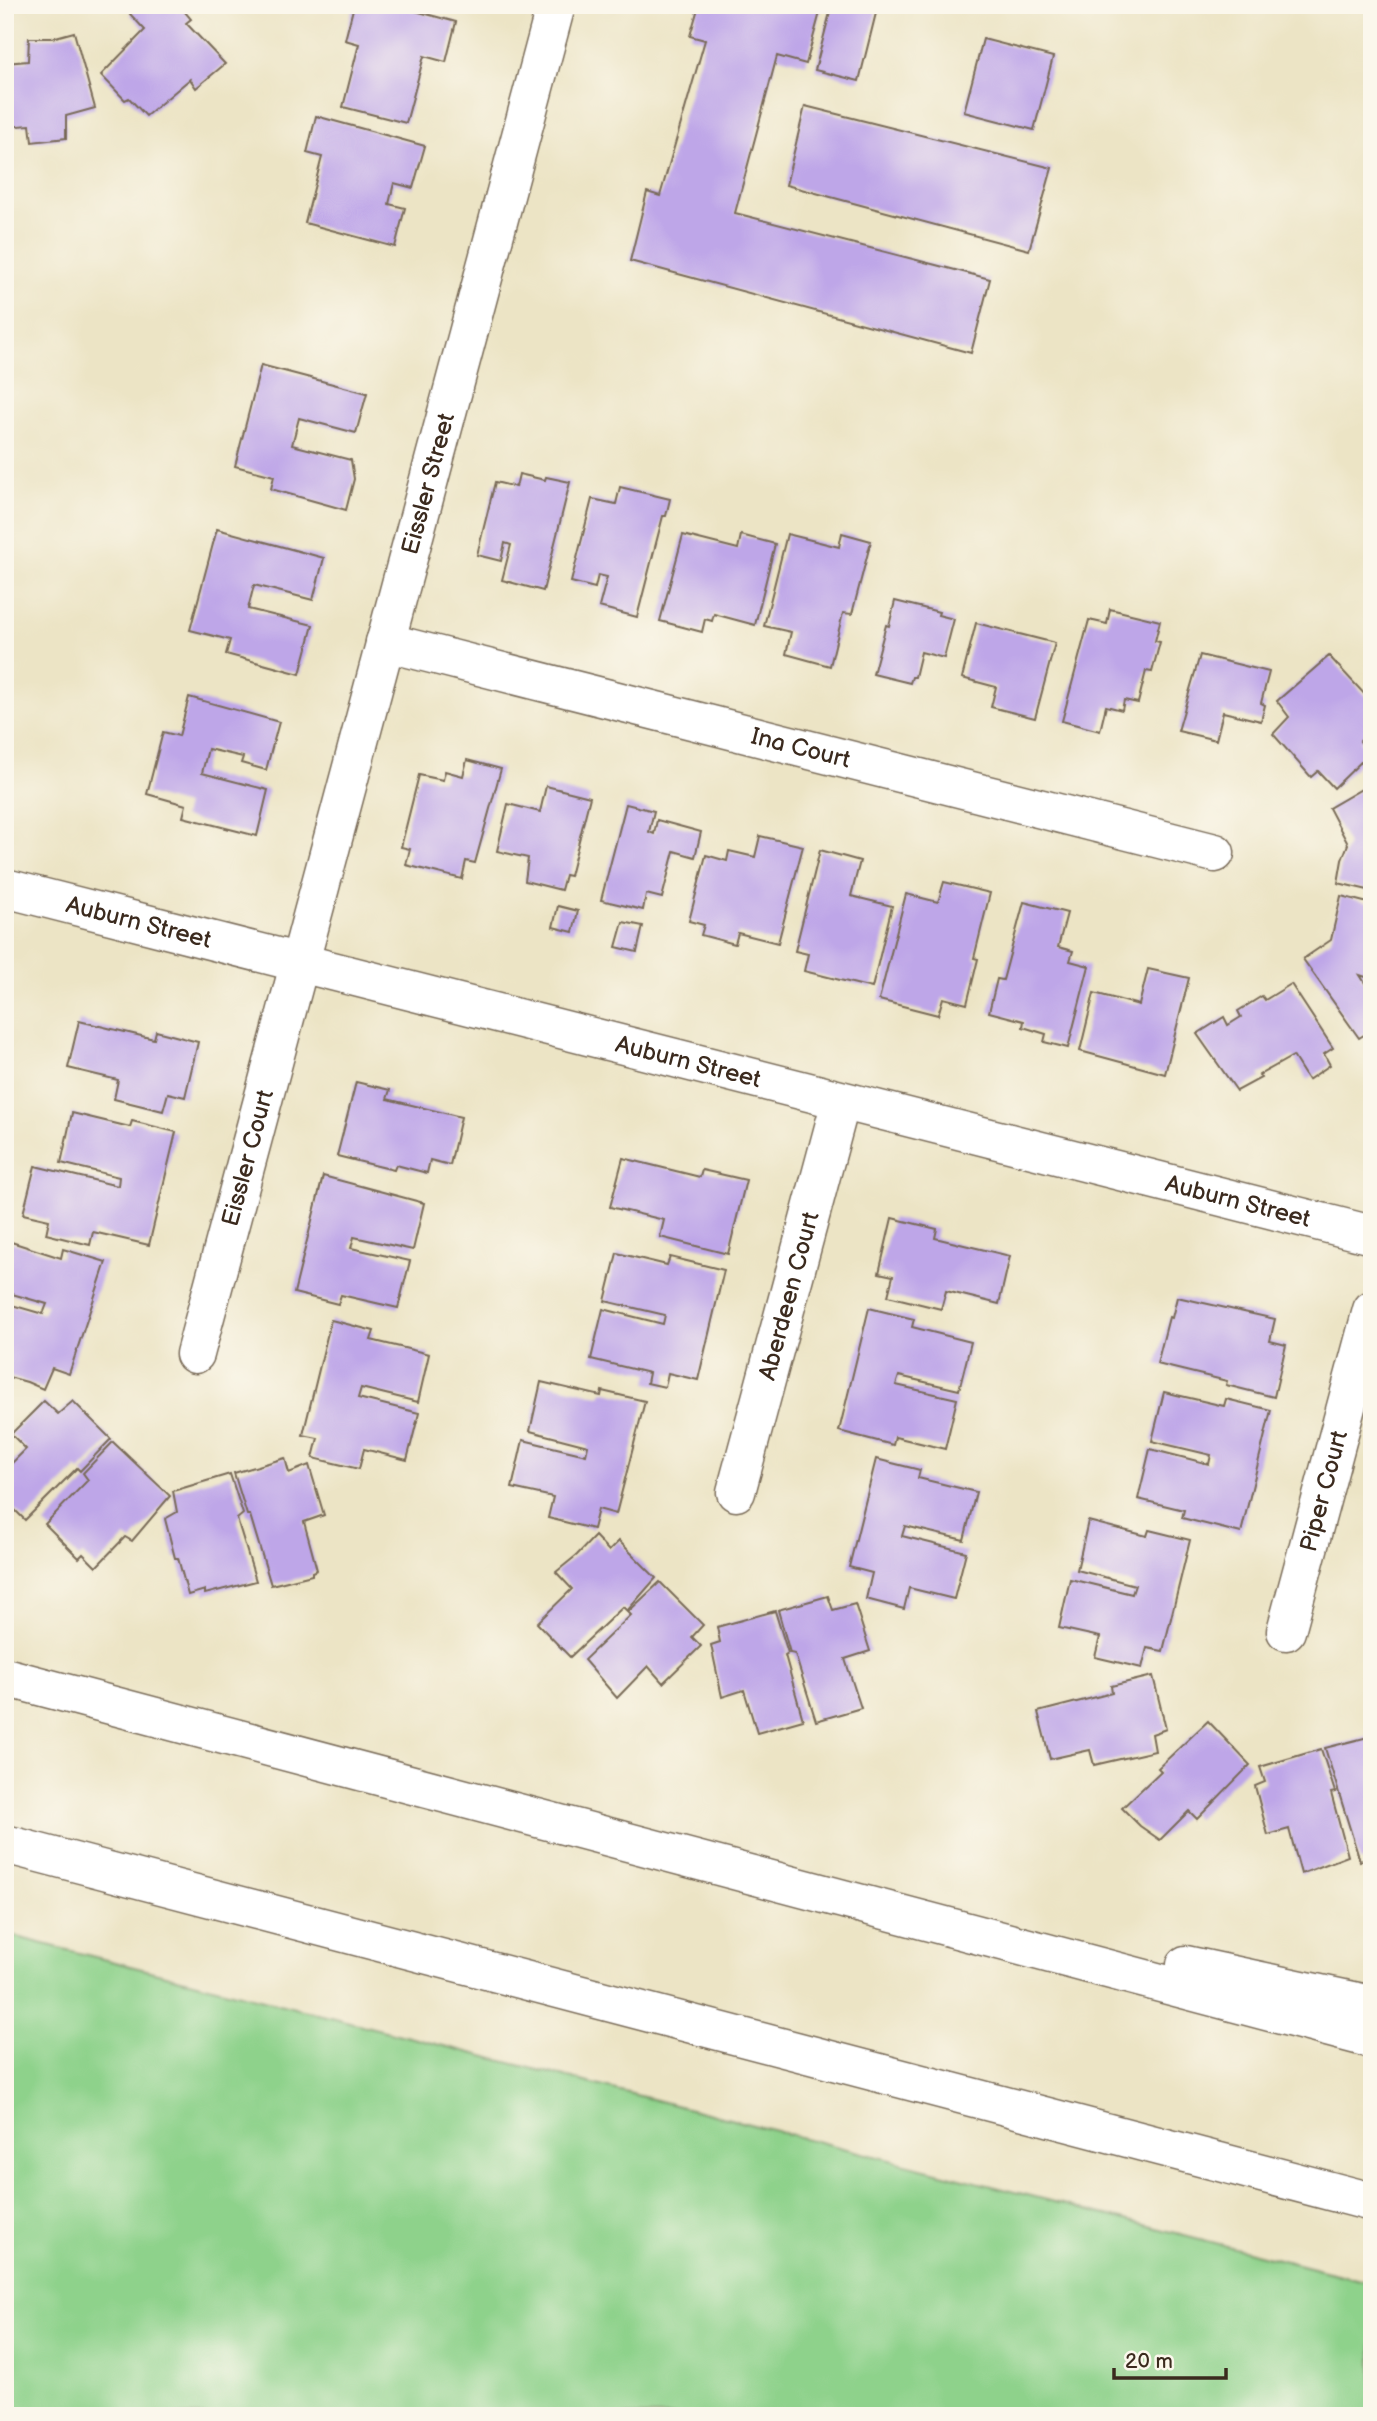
<svg xmlns="http://www.w3.org/2000/svg" width="1377" height="2421" font-family="'Balsamiq Sans',sans-serif">
  <rect width="100%" height="100%" fill="#fbf7ec"/>
  <filter id="ink" filterUnits="userSpaceOnUse"><feTurbulence type="fractalNoise" baseFrequency=".0143" numOctaves="2"/><feDisplacementMap in="SourceGraphic" scale="14" xChannelSelector="R" yChannelSelector="G"/><feConvolveMatrix kernelMatrix="1 2 1 2 8 2 1 2 1" color-interpolation-filters="sRGB"/></filter>
  <filter id="wash" filterUnits="userSpaceOnUse"><feTurbulence type="fractalNoise" baseFrequency=".00686" numOctaves="4" result="noise"/><feDisplacementMap in="SourceGraphic" scale="28" xChannelSelector="R" yChannelSelector="G"/><feGaussianBlur stdDeviation="1.57" result="paint"/><feColorMatrix in="noise" values="0 0 0 0 0 0 0 0 0 0 0 0 0 0 0 0 0 1.4 0 .05"/><feComposite in="paint" operator="in"/></filter>
  <g filter="url(#wash)">
    <rect width="100%" height="100%" fill="#ece4c5"/>
    <!-- grass -->
    <path fill="#8ed28b" stroke="#647e54" stroke-width="2" d="M 5,1934 L 1372,2283 L 1372,2416 L 5,2416 Z"/>
    <g id="blocks">
      <!-- building -->
      <g fill="#bea6e8">
        <path d="M 139,5 L 179,5 L 191,19 L 186,23 L 225,64 L 196,88 L 190,79 L 146,116 L 129,98 L 125,100 L 101,75 L 145,30 L 130,14 Z"/>
        <path d="M 354,5 L 393,5 L 456,22 L 446,62 L 424,56 L 406,123 L 343,107 L 359,44 L 345,40 Z"/>
        <path d="M 699,5 L 822,5 L 806,64 L 777,56 L 735,213 L 990,279 L 971,353 L 630,261 L 647,192 L 660,196 L 705,40 L 690,36 Z"/>
        <path d="M 832,5 L 878,5 L 859,81 L 815,70 Z"/>
        <path d="M 74,32 L 95,108 L 66,116 L 66,138 L 32,142 L 30,125 L 5,127 L 5,63 L 28,61 L 29,38 L 52,38 Z"/>
        <path d="M 983,39 L 1053,57 L 1034,130 L 964,112 Z"/>
        <path d="M 805,106 L 1052,168 L 1029,250 L 786,185 Z"/>
        <path d="M 316,116 L 425,146 L 413,188 L 394,183 L 389,204 L 405,208 L 395,247 L 305,223 L 322,157 L 307,153 Z"/>
        <path d="M 261,365 L 367,393 L 356,433 L 299,418 L 292,445 L 351,460 L 354,479 L 346,510 L 271,489 L 274,476 L 235,466 Z"/>
        <path d="M 519,474 L 545,480 L 546,477 L 570,482 L 543,591 L 502,580 L 511,545 L 505,543 L 501,561 L 477,555 L 495,482 L 516,487 Z"/>
        <path d="M 620,487 L 670,499 L 666,516 L 663,516 L 637,617 L 599,607 L 607,577 L 598,575 L 595,588 L 571,582 L 592,499 L 616,504 Z"/>
        <path d="M 217,529 L 324,558 L 313,600 L 254,585 L 248,609 L 313,625 L 300,674 L 226,654 L 230,640 L 190,630 Z"/>
        <path d="M 842,533 L 871,541 L 852,614 L 843,613 L 830,666 L 786,654 L 791,632 L 764,626 L 787,534 L 839,547 Z"/>
        <path d="M 683,535 L 738,549 L 741,535 L 775,544 L 755,625 L 714,614 L 712,621 L 705,619 L 702,632 L 660,621 Z"/>
        <path d="M 895,601 L 939,612 L 938,615 L 954,619 L 944,658 L 921,652 L 915,677 L 912,677 L 910,683 L 873,674 L 886,625 L 889,626 Z"/>
        <path d="M 1110,609 L 1160,621 L 1155,641 L 1160,642 L 1152,672 L 1146,671 L 1138,703 L 1124,700 L 1122,710 L 1106,706 L 1100,731 L 1062,721 L 1089,620 L 1107,624 Z"/>
        <path d="M 976,623 L 1055,643 L 1035,718 L 991,707 L 996,687 L 962,678 Z"/>
        <path d="M 1200,655 L 1269,672 L 1261,703 L 1265,705 L 1261,721 L 1223,712 L 1216,740 L 1178,731 Z"/>
        <path d="M 1329,656 L 1367,697 L 1372,693 L 1372,729 L 1360,741 L 1369,754 L 1334,788 L 1318,771 L 1311,777 L 1273,734 L 1289,717 L 1277,701 Z"/>
        <path d="M 189,697 L 279,722 L 266,770 L 241,763 L 243,757 L 208,749 L 202,773 L 268,790 L 257,836 L 183,817 L 186,805 L 147,794 L 163,732 L 179,736 Z"/>
        <path d="M 467,760 L 501,769 L 475,863 L 466,861 L 462,879 L 406,865 L 410,849 L 401,847 L 419,775 L 443,780 L 445,771 L 463,776 Z"/>
        <path d="M 1372,783 L 1372,891 L 1338,883 L 1342,860 L 1348,844 L 1329,808 Z"/>
        <path d="M 546,786 L 590,797 L 570,876 L 565,875 L 561,890 L 525,881 L 528,858 L 497,851 L 508,804 L 540,812 Z"/>
        <path d="M 626,804 L 654,811 L 649,832 L 654,834 L 657,820 L 701,832 L 695,857 L 674,851 L 662,898 L 646,894 L 643,910 L 601,900 Z"/>
        <path d="M 760,836 L 803,846 L 778,943 L 738,933 L 735,944 L 701,935 L 704,925 L 689,921 L 706,855 L 727,861 L 729,851 L 755,857 Z"/>
        <path d="M 820,850 L 860,861 L 851,896 L 892,906 L 872,988 L 804,971 L 808,954 L 795,951 Z"/>
        <path d="M 944,882 L 990,893 L 974,958 L 978,959 L 967,1004 L 943,998 L 938,1015 L 879,1000 L 906,894 L 938,902 Z"/>
        <path d="M 1341,896 L 1372,904 L 1372,979 L 1360,975 L 1372,994 L 1372,1030 L 1359,1038 L 1303,959 L 1331,940 Z"/>
        <path d="M 1024,902 L 1067,913 L 1058,947 L 1073,951 L 1070,961 L 1089,966 L 1068,1048 L 1044,1042 L 1046,1034 L 1023,1027 L 1024,1021 L 989,1012 L 997,979 L 1003,980 Z"/>
        <path d="M 558,906 L 578,911 L 573,932 L 553,927 Z"/>
        <path d="M 623,922 L 643,926 L 637,952 L 616,947 Z"/>
        <path d="M 1148,969 L 1189,978 L 1165,1074 L 1080,1051 L 1094,993 L 1139,1005 Z"/>
        <path d="M 1291,984 L 1333,1048 L 1324,1054 L 1330,1065 L 1308,1080 L 1293,1056 L 1259,1075 L 1261,1078 L 1237,1091 L 1197,1034 L 1224,1017 L 1228,1025 L 1241,1017 L 1238,1011 L 1262,996 L 1265,1000 Z"/>
        <path d="M 79,1021 L 154,1039 L 156,1031 L 198,1042 L 185,1097 L 168,1093 L 163,1111 L 114,1099 L 118,1080 L 68,1068 Z"/>
        <path d="M 356,1082 L 390,1090 L 387,1099 L 461,1117 L 450,1165 L 430,1160 L 427,1173 L 396,1165 L 394,1170 L 337,1156 Z"/>
        <path d="M 72,1113 L 130,1127 L 132,1121 L 176,1132 L 149,1245 L 93,1232 L 90,1245 L 46,1234 L 49,1220 L 23,1214 L 35,1166 L 118,1186 L 119,1177 L 61,1163 Z"/>
        <path d="M 623,1158 L 700,1177 L 702,1170 L 746,1180 L 728,1254 L 660,1237 L 664,1220 L 610,1207 Z"/>
        <path d="M 323,1176 L 424,1203 L 413,1250 L 354,1237 L 351,1248 L 410,1261 L 398,1308 L 341,1295 L 338,1304 L 294,1293 Z"/>
        <path d="M 892,1218 L 937,1229 L 935,1238 L 1010,1256 L 999,1304 L 946,1291 L 941,1309 L 888,1296 L 893,1276 L 879,1273 Z"/>
        <path d="M 5,1240 L 61,1258 L 63,1249 L 106,1262 L 69,1374 L 52,1368 L 43,1389 L 27,1382 L 5,1376 L 5,1303 L 43,1314 L 47,1304 L 5,1292 Z"/>
        <path d="M 617,1253 L 667,1265 L 670,1257 L 724,1270 L 698,1380 L 668,1373 L 665,1387 L 647,1383 L 649,1373 L 591,1359 L 603,1309 L 663,1324 L 665,1315 L 605,1301 Z"/>
        <path d="M 1177,1297 L 1275,1319 L 1270,1341 L 1286,1345 L 1274,1397 L 1226,1385 L 1227,1381 L 1157,1364 L 1169,1317 L 1172,1318 Z"/>
        <path d="M 869,1308 L 914,1319 L 912,1327 L 971,1342 L 959,1390 L 899,1376 L 896,1385 L 957,1399 L 945,1449 L 895,1437 L 893,1445 L 839,1431 Z"/>
        <path d="M 331,1320 L 374,1331 L 371,1340 L 429,1354 L 418,1402 L 361,1388 L 358,1398 L 419,1413 L 407,1460 L 364,1449 L 359,1469 L 313,1458 L 318,1438 L 303,1435 Z"/>
        <path d="M 541,1382 L 601,1396 L 602,1391 L 645,1401 L 616,1514 L 598,1509 L 593,1529 L 548,1518 L 553,1497 L 512,1488 L 523,1440 L 586,1455 L 588,1446 L 530,1431 Z"/>
        <path d="M 1164,1392 L 1224,1406 L 1226,1399 L 1271,1410 L 1241,1533 L 1182,1518 L 1184,1510 L 1138,1499 L 1150,1449 L 1209,1464 L 1211,1455 L 1152,1441 Z"/>
        <path d="M 44,1401 L 58,1414 L 73,1401 L 111,1439 L 80,1471 L 77,1468 L 25,1520 L 5,1500 L 5,1470 L 26,1449 L 11,1434 Z"/>
        <path d="M 113,1442 L 170,1496 L 132,1541 L 125,1537 L 96,1567 L 83,1554 L 79,1558 L 45,1524 L 88,1480 L 83,1473 Z"/>
        <path d="M 285,1458 L 289,1473 L 309,1465 L 324,1515 L 304,1522 L 317,1570 L 312,1572 L 312,1575 L 271,1585 L 250,1515 L 247,1515 L 234,1473 Z"/>
        <path d="M 876,1459 L 920,1470 L 918,1478 L 976,1492 L 964,1540 L 905,1526 L 902,1536 L 966,1552 L 954,1599 L 909,1588 L 904,1609 L 866,1599 L 872,1573 L 849,1567 Z"/>
        <path d="M 230,1474 L 243,1514 L 237,1519 L 256,1581 L 205,1594 L 205,1590 L 188,1595 L 178,1558 L 175,1558 L 165,1519 L 177,1512 L 173,1491 Z"/>
        <path d="M 1088,1521 L 1147,1536 L 1149,1530 L 1190,1540 L 1163,1651 L 1147,1648 L 1142,1668 L 1095,1657 L 1100,1637 L 1059,1628 L 1070,1579 L 1132,1594 L 1135,1585 L 1077,1570 Z"/>
        <path d="M 595,1536 L 609,1551 L 619,1541 L 656,1578 L 627,1611 L 623,1607 L 570,1657 L 537,1623 L 572,1589 L 556,1572 L 577,1555 Z"/>
        <path d="M 660,1582 L 703,1625 L 692,1637 L 701,1646 L 663,1683 L 648,1666 L 617,1698 L 584,1660 L 631,1615 L 628,1612 Z"/>
        <path d="M 828,1596 L 833,1610 L 855,1604 L 870,1651 L 845,1659 L 861,1708 L 816,1721 L 795,1654 L 790,1653 L 778,1610 Z"/>
        <path d="M 775,1611 L 788,1653 L 785,1655 L 803,1720 L 757,1733 L 744,1690 L 722,1697 L 711,1645 L 720,1642 L 717,1627 Z"/>
        <path d="M 1153,1676 L 1166,1729 L 1152,1734 L 1155,1751 L 1094,1765 L 1090,1750 L 1050,1759 L 1038,1712 L 1112,1693 L 1111,1686 Z"/>
        <path d="M 1208,1721 L 1250,1765 L 1197,1819 L 1189,1811 L 1160,1840 L 1140,1826 L 1122,1808 L 1161,1771 L 1158,1768 Z"/>
        <path d="M 1372,1736 L 1372,1858 L 1360,1861 L 1325,1748 Z"/>
        <path d="M 1321,1749 L 1335,1792 L 1331,1793 L 1348,1856 L 1301,1874 L 1289,1829 L 1268,1835 L 1255,1786 L 1265,1782 L 1260,1767 Z"/>
      </g>
    </g>
  </g>
  <g filter="url(#ink)">
    <use href="#blocks" fill-opacity="0" stroke="#796b58" stroke-width="2"/>
    <g fill="none" stroke-linecap="round" stroke-linejoin="round">
      <defs>
        <g id="minor">
          <path id="s1" d="M 385,642 L 1215,853"/>
          <path id="s2" d="M 195,1354 L 556,5"/>
          <path id="s3" d="M 736,1492 L 841,1101"/>
          <path id="s4" d="M 1286,1631 L 1372,1310"/>
        </g>
        <g id="major">
          <path id="s5" d="M 5,888 L 1372,1235"/>
        </g>
        <g id="highway">
          <path d="M 5,1677 L 1372,2039"/>
          <path d="M 5,1844 L 1372,2202"/>
          <path d="M 1186,1965 L 1372,2005"/>
        </g>
      </defs>
      <!-- minor casing -->
      <use href="#minor" stroke="#796b58" stroke-width="41"/>
      <!-- major casing -->
      <use href="#major" stroke="#796b58" stroke-width="41"/>
      <!-- highway casing -->
      <use href="#highway" stroke="#796b58" stroke-width="41"/>
      <!-- minor -->
      <use href="#minor" stroke="#fff" stroke-width="38"/>
      <!-- major -->
      <use href="#major" stroke="#fff" stroke-width="38"/>
      <!-- highway -->
      <use href="#highway" stroke="#fff" stroke-width="38"/>
    </g>
  </g>
  <g text-anchor="middle" stroke-width="7" stroke-linejoin="round" paint-order="stroke">
    <!-- street labels -->
    <g font-size="24" fill="#3b2a1e" stroke="#fbf7ec">
      <text dy="8" stroke="none"><textPath href="#s2" startOffset="901">Eissler Street</textPath></text>
      <text dy="8" stroke="none"><textPath href="#s1" startOffset="429">Ina Court</textPath></text>
      <text dy="8" stroke="none"><textPath href="#s5" startOffset="138">Auburn Street</textPath></text>
      <text dy="8" stroke="none"><textPath href="#s5" startOffset="705">Auburn Street</textPath></text>
      <text dy="8" stroke="none"><textPath href="#s2" startOffset="203">Eissler Court</textPath></text>
      <text dy="8" stroke="none"><textPath href="#s5" startOffset="1272">Auburn Street</textPath></text>
      <text dy="8" stroke="none"><textPath href="#s3" startOffset="203">Aberdeen Court</textPath></text>
      <text dy="8" stroke="none"><textPath href="#s4" startOffset="145">Piper Court</textPath></text>
    </g>
  </g>
  <!-- margin -->
  <rect width="1377" height="2421" fill="none" stroke="#fbf7ec" stroke-width="28"/>
  <!-- scale -->
  <path d="M1114 2368v10h112v-10" fill="none" stroke="#3b2a1e" stroke-width="3.5"/>
  <text x="1125" y="2368" font-size="21" fill="#3b2a1e" stroke="#fbf7ec" stroke-width="5" paint-order="stroke">20 m</text>
</svg>
